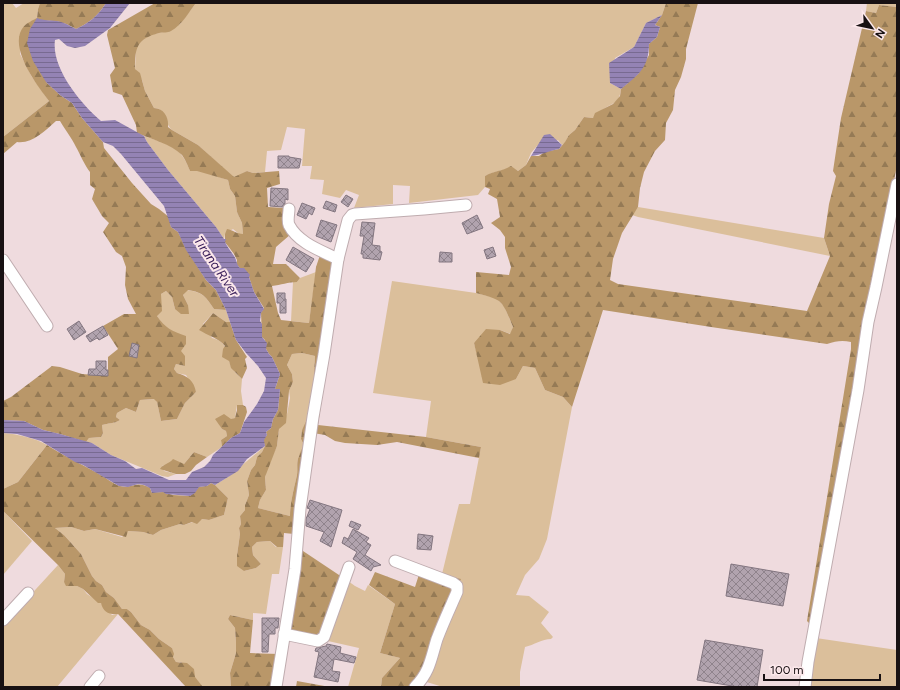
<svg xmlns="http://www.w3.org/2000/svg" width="900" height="690" font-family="Figtree,sans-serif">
  <defs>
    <pattern id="forest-firs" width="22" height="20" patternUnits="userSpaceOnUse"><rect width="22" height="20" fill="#b99769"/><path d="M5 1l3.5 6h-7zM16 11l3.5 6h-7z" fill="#957a55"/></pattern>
    <pattern id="water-rules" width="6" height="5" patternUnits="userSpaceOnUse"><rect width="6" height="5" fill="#9483b4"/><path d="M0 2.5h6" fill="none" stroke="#786a91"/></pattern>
    <pattern id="building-cross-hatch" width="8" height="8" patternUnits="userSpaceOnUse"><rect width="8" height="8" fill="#b1a3ae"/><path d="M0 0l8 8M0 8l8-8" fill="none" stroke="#8f838c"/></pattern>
  </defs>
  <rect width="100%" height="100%" fill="#efdbde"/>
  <!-- grass -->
  <g fill="#dbbf9b">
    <path d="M 3,3 L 12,3 L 16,8 L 24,3 L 40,3 L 38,9 L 37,18 L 24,26 L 20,47 L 20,54 L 32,77 L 49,101 L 3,137 Z"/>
    <path d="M 196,3 L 666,3 L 662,15 L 646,23 L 634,47 L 615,58 L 610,83 L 621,89 C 619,103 615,102 605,108 C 601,110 597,115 593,118 L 584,117 L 575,130 L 569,135 L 565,143 L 562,145 L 558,140 L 537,146 L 531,153 L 526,165 L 518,171 L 511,167 C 503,171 494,171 485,176 L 485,187 L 478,195 L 409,203 L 410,186 L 393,185 L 393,204 L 354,208 L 359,195 L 346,190 L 340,198 L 322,194 L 324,180 L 310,179 L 312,166 L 302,166 L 305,129 L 287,127 L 281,150 L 267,151 L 265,172 L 253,173 L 247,171 L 234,178 L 198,145 L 172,130 C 164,123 167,108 154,108 L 145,91 L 142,80 L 135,69 L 136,48 L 140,41 L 150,35 L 163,32 L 180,24 Z"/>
    <path d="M 867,3 L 897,3 L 897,7 L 879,5 L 876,13 L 866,11 Z"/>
    <path d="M 144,136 C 157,141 175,144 183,157 C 186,161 188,166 190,171 L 197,170 L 228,180 L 230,189 L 235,196 L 237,212 L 242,223 L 243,234 L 239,234 L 233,229 L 225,234 L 224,239 L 216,227 L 168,170 L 147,142 Z"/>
    <path d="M 638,207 L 824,238 L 830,256 L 638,217 L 632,215 Z"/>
    <path d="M 316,272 L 309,323 L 291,321 L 293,282 L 297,282 L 300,278 Z"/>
    <path d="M 392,281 L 476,293 L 496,298 L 504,306 L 513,327 L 511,334 L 500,330 L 474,343 L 479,362 L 516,379 L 523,366 L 535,368 L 545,390 L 563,397 L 572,407 L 547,539 L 539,559 L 525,575 L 516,595 L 529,596 L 549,612 L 541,623 L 553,637 L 551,639 C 542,639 534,645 525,647 L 520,672 L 520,687 L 443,687 L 417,679 L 460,579 L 442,574 L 459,504 L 470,504 L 481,447 L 426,437 L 431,401 L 373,393 Z"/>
    <path d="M 187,290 C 203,292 206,297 214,309 L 226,310 L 230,322 L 226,322 L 213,313 L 203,324 L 212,338 C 230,343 225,353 231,366 C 233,371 238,375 242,379 L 241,391 L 243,405 L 237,405 L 235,418 L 219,424 L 222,429 L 226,431 L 227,436 L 221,440 L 222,447 L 207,457 L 194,452 L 184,464 L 169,464 L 162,466 L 164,471 L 176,474 L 168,477 L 162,476 L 111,455 L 92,443 L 86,442 L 89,438 L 101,437 L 103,433 L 102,425 C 108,423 114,424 120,420 L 116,417 L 117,413 L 126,408 L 136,412 L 140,400 L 155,399 L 157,402 L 161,421 L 177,419 L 185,403 L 196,392 L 186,375 L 177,373 L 174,369 L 176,364 L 185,366 L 174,332 L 164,326 L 157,316 L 161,294 L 166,291 L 172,297 L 175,309 L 188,305 L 183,295 Z"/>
    <path d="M 302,353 L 315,356 L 314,373 L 317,374 L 310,416 L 302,430 L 301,439 L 304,445 C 303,449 301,452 299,456 C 296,462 298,469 297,475 C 294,489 290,502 290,516 L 258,508 L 260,500 L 266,490 L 265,477 L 267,468 L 277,446 L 279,429 L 287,414 L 290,398 L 289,391 L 293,382 L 292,374 L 287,365 L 292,354 Z"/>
    <path d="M 3,433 C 17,434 35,438 47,445 L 18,482 L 3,489 Z"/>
    <path d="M 265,446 L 262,452 L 257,457 L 255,465 L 251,470 L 247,481 L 249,495 L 245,505 L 245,510 L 240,516 L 241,524 L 239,528 L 240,534 L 237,555 L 244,571 L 256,568 L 261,564 L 253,555 L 252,547 L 257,542 L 270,541 L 276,547 L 283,547 L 279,574 L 272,574 L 266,614 L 253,613 L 253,620 L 230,615 L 228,619 L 235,628 L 236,643 L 236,653 L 230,673 L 231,687 L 203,687 L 181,662 L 176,662 L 173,657 L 172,648 L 159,639 L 150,630 L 141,625 L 131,612 L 127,609 L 122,609 L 114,598 L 106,592 L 102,585 L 96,581 L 92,576 L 81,554 L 64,535 L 55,528 L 71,527 L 84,531 L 95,529 L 122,537 L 128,531 L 143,532 L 153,535 L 161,530 L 180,524 L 184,525 L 202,519 L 209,520 L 224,515 L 228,498 L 215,485 L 228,477 Z"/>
    <path d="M 3,511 L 32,541 L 3,575 Z"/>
    <path d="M 58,565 L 65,574 L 64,582 L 71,586 L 77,586 L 83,589 L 87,594 L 101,603 L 112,615 L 118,614 L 57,687 L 3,687 L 3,625 Z"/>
    <path d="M 348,581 L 355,586 L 365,591 L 368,585 L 395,604 L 380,653 L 400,658 L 382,678 L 381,687 L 348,687 L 359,648 L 328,641 Z"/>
    <path d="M 816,638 L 897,650 L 897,687 L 809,687 Z"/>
  </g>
  <!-- forest -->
  <g fill="url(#forest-firs)">
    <path d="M 40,3 L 106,3 C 98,16 89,23 76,29 C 65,23 58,20 45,21 L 46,82 L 60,95 L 72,103 L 82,118 L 103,142 L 104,148 L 132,183 L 151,204 L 159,209 L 169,217 L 171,227 L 178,232 L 187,250 L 206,280 L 216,290 L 226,310 L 214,309 C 206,297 203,292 188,290 L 183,295 L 188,305 L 189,314 L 181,314 L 175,309 L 172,297 L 166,291 L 161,294 L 162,311 L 157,316 C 165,328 172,331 186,336 L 186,344 L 181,351 L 185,356 L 185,366 L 176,364 L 174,369 L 177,373 C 188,376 194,381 196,392 L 185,403 L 177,419 L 161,421 L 157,402 L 154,399 L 140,400 L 136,412 L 126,408 L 117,413 L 116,417 L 120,420 C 114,424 108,423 102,425 L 103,433 L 101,437 L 89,438 L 86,442 L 60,434 L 43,430 L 24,421 L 3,420 L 3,401 L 11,397 L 52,366 L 60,367 L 82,374 L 108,376 L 108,357 L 118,349 L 103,326 L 124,314 L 136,314 L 128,299 L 125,285 L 126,267 L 122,256 L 116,252 L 103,232 L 109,223 L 102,216 L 92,199 L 95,189 L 90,185 L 90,172 C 85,166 80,154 76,147 C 72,138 65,130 60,121 L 56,121 C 45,131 32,144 17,142 L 3,154 L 3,137 L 49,101 C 36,84 7,46 24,26 C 27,23 33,20 37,18 L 38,9 Z"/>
    <path d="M 155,3 L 196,3 C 189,12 182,25 171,31 C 168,33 163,32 159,33 C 137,39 135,47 135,69 L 140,73 L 145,91 L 154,108 C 164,108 169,118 168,127 L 172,130 L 198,145 L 234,177 L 247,171 L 253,173 L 279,171 L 280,184 L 267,188 L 268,207 L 284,208 L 291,234 L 276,247 L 273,264 L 286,264 L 300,278 L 297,282 C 288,282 281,285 272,286 L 278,313 L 281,320 L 309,323 L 316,267 L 320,255 L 333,262 L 317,374 L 314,376 L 314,373 L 315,356 L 302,353 L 292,354 L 287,365 L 292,374 L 293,382 L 289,391 L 286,423 L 279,429 L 277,446 L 265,477 L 266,490 L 260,500 L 258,508 L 290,516 C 290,502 294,489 297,475 C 298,469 296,462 299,456 C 300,452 302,449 304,445 L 301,439 L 302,430 L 309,415 L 294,534 L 284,533 L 283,547 L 277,547 L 270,541 L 257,542 L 252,547 L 253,555 L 261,564 L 256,568 L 244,571 L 237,566 L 237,555 L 240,534 L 239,528 L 241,524 L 240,516 L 245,510 L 245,505 L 249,495 L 247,481 L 251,470 L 255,465 L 257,457 L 262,452 L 265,446 L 263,440 L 267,435 L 266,432 L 271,428 L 273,419 L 278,410 L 280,389 L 275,389 L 280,374 L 272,357 L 269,354 L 266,349 L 265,340 L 262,337 L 261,313 L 264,308 L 254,292 L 249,277 L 237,265 L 237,260 L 234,254 L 225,242 L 225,234 L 227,229 C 233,230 237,234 243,234 L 242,223 L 237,212 L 235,196 L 230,189 L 228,180 L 197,171 L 190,171 C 188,166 185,159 182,155 C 171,144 151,139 137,133 L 136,125 L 122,95 L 113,92 L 110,75 L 115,68 L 107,35 L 108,30 Z"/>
    <path d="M 666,3 L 698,3 L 686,49 L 686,59 L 681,77 L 675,90 L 673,110 L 666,123 L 665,140 L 655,151 L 644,172 L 640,188 L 638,207 L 622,233 L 613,259 L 610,280 L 618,284 L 807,311 L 830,256 L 824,238 L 829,204 L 836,176 L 833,171 L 841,118 L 866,11 L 876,13 L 879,5 L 897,7 L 897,165 L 810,624 L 807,621 L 851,349 L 851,342 C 842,340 836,341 827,344 L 711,327 L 603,310 L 572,407 L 563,397 L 545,390 L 535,368 L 523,366 L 516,379 L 500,385 L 483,383 L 474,343 L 486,329 L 500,330 L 510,334 L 513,327 C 502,301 504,300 476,293 L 476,272 L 509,275 L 511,267 L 505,248 L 505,237 L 500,230 L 491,223 L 500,217 L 497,199 L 488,194 L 490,189 L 485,187 L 485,176 C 494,171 503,171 511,166 L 518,171 L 526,165 L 531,156 L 539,156 L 544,152 L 559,149 L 565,142 L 569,135 L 575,130 L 584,117 L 593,118 L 595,113 L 613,104 L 620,96 L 621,89 L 639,73 L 649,55 L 649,44 L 657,37 L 660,27 L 655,25 L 662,15 Z"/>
    <path d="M 344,257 L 318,425 L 426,437 L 481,447 L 479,458 L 397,442 L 377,445 L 345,443 L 335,441 L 325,435 L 313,433 L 340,266 Z"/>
    <path d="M 213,313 L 226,322 L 230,322 L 236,340 L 247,357 L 245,359 L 247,368 L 242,379 L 231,368 L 229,361 L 222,357 L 223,349 L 225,346 C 220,339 207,335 199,330 Z"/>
    <path d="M 237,405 L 243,405 L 246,407 L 247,412 L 240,433 L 231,438 L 222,447 L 221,440 L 227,436 L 226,431 L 222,429 L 215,419 L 224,414 L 231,419 L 235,418 L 237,410 Z"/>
    <path d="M 47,445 C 64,456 81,464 99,474 C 105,477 113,484 120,486 C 133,489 136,480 150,488 L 152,493 L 163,492 L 173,495 L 190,496 L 199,487 L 207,486 L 211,483 L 215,485 L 228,498 L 224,515 L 209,520 L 202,519 L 197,524 L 192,522 L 184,525 L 180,524 L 161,530 L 153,535 L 143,532 L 128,531 L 126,537 L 95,529 L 84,531 L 71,527 L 55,528 L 64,535 L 81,554 L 92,576 L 96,581 L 102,585 L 106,592 L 114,598 L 122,609 L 127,609 L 131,612 L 141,625 L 150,630 L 159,639 L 172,648 L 174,654 L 173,657 L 176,662 L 187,663 L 194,669 L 195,677 L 203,687 L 186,687 L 118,614 C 109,615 103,612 101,603 L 98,603 L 83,589 L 77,586 L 66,586 L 64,582 L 65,574 L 58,565 L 3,511 L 3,489 L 18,482 Z"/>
    <path d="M 194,452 L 207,457 L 196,465 L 191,471 L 185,474 L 176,474 L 160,469 C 163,464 169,464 173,459 L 184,464 Z"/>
    <path d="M 300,549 L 348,581 L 328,641 L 288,632 Z"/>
    <path d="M 422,565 L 442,574 L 461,579 L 454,593 L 422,673 L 409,687 L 381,687 L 382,678 L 400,658 L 380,653 L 395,604 L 369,585 L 375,572 L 415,587 Z"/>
    <path d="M 230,615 L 253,620 L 250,653 L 279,654 L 273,687 L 231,687 L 230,673 L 236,653 L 236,643 L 235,628 L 228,619 Z"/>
    <path d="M 297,681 L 330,687 L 296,687 Z"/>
  </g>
  <!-- water -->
  <g fill="url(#water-rules)">
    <path d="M 106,3 L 130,3 L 110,28 L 85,46 L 75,48 L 67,46 L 59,39 L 55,40 C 51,68 81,104 101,121 L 115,120 L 144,136 L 147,142 L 168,170 L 216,227 L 224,239 L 226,239 L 225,242 C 227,247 231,251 234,256 C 237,260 236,264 240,268 L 244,268 L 250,275 L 249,277 L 254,292 L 264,309 L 261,313 L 260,321 L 262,324 L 262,337 L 267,343 L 266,349 L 269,354 L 272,357 L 280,374 L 275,389 L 280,389 L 278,410 L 273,419 L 271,428 L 266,432 L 267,435 L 264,440 L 265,446 L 247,459 L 238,471 L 215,485 L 211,483 L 207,486 L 199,487 L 195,493 L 190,496 L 166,494 L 163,492 L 152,493 L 150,488 L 144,485 L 138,484 L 128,487 L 119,486 L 83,465 L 75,462 L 41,441 L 17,434 L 3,433 L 3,420 L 24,421 L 43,430 L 60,434 L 92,443 L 111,455 L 125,461 L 136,469 L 142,468 L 169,480 L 186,480 L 192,472 L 204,467 L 210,461 L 213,455 L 231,438 L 240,433 L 244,422 L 257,404 L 264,391 L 266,378 L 258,366 L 246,353 L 236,340 L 226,310 L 216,290 L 206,280 L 186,250 L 178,232 L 171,227 L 164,206 L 121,154 L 113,146 L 103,142 L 82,118 L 72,103 L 60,95 L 46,82 L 33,61 L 27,43 L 30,29 L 37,18 C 45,21 49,20 57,21 C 64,22 70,26 76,29 C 89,23 98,16 106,3 Z"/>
    <path d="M 662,15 L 655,25 L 660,27 L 657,37 L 649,44 C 649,68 638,75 621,89 L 610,83 L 609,63 L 634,47 L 646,23 Z"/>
    <path d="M 550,134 L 562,145 L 559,149 C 549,151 541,155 531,156 L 544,135 Z"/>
  </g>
  <!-- building -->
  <g fill="url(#building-cross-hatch)" stroke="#837680">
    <path d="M 278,156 L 289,156 L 289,157 L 301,159 L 299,168 L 278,168 Z"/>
    <path d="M 271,188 L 288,189 L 288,200 L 285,199 L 285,204 L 283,207 L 270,206 Z"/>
    <path d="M 346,195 L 353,199 L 348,207 L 341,202 Z"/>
    <path d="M 326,201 L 337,205 L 335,212 L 323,208 Z"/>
    <path d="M 302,203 L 315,208 L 312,215 L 309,213 L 306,219 L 297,215 Z"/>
    <path d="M 477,215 L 483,228 L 467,234 L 462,223 Z"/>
    <path d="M 321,220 L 337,225 L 331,242 L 316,236 Z"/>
    <path d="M 362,222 L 375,223 L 372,245 L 380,246 L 380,251 L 382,252 L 380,260 L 363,258 L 363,254 L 361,254 L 364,236 L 360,236 Z"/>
    <path d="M 293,247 L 314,259 L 306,272 L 286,260 Z"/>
    <path d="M 493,247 L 496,256 L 487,259 L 484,250 Z"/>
    <path d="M 440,252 L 452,253 L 452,262 L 439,262 Z"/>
    <path d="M 277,293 L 285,293 L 285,299 L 286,299 L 286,313 L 280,313 L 280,303 L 277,303 Z"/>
    <path d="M 79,321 L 86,332 L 74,340 L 67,329 Z"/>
    <path d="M 103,326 L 108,335 L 99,340 L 97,338 L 90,342 L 86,336 Z"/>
    <path d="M 132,343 L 139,345 L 137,358 L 129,356 Z"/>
    <path d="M 96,361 L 106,361 L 106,370 L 108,370 L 108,376 L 88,375 L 89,369 L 96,369 Z"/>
    <path d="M 310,500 L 342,510 L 331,547 L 320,541 L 324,532 L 306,526 L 306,519 L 310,509 L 307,508 Z"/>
    <path d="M 351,521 L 361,525 L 358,530 L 349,526 Z"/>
    <path d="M 353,529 L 369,538 L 366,542 L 371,545 L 365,555 L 381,565 L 373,567 L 371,571 L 353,559 L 357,552 L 342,543 L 344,537 L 348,539 Z"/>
    <path d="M 418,534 L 433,536 L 431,550 L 417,549 Z"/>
    <path d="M 731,564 L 789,574 L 783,606 L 726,596 Z"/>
    <path d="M 262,618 L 279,618 L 278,628 L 275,628 L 275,634 L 269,634 L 268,652 L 262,652 Z"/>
    <path d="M 705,640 L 763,650 L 757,687 L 738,687 L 697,680 Z"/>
    <path d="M 327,644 L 341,647 L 340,653 L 356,657 L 354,663 L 334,659 L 332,671 L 340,672 L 338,682 L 314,677 L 319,652 L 315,651 L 316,648 L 326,646 Z"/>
  </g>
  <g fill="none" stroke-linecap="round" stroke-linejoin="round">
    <defs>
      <g id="minor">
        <path d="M 289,209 C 289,214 287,220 289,225 C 298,243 322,251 338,259"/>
        <path d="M 3,260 L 47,326"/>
        <path d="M 395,561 L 453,583 L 457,586 L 457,592 C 450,608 443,623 437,639 C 431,658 430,672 415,687"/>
        <path d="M 3,620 L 28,593"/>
        <path d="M 284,634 L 318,641 L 324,637 L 349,567"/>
        <path d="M 90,687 L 99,676"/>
        <path d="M 276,687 L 295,569 L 300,509 L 313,417 L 324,354 L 338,259 L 348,220 L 352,215 L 355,214 L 424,209 L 466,205"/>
        <path d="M 805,687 L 808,662 L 858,390 L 868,322 L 876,287 L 897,184"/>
      </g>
    </defs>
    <!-- minor casing -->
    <use href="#minor" stroke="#bfacaf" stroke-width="13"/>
    <!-- minor -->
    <use href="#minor" stroke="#fff" stroke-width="11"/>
  </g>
  <g text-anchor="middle" stroke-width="4" stroke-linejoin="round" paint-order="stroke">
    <!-- water labels -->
    <g font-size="13" font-style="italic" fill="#351a56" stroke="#fce8eb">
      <text transform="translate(217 266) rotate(56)" y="5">Tirana River</text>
    </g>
  </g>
  <!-- border -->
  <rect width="900" height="690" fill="none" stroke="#181113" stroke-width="8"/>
  <!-- north arrow -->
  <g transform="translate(872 28) rotate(123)" stroke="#fce8eb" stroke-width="3" paint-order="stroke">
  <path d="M0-3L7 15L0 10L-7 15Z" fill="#181113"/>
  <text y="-6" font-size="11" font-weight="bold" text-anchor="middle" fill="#181113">N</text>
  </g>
  <!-- scale -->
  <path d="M764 674v6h116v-6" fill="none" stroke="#181113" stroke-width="2"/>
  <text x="770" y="674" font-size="12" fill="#181113" stroke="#fce8eb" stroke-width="3" paint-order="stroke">100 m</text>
</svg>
